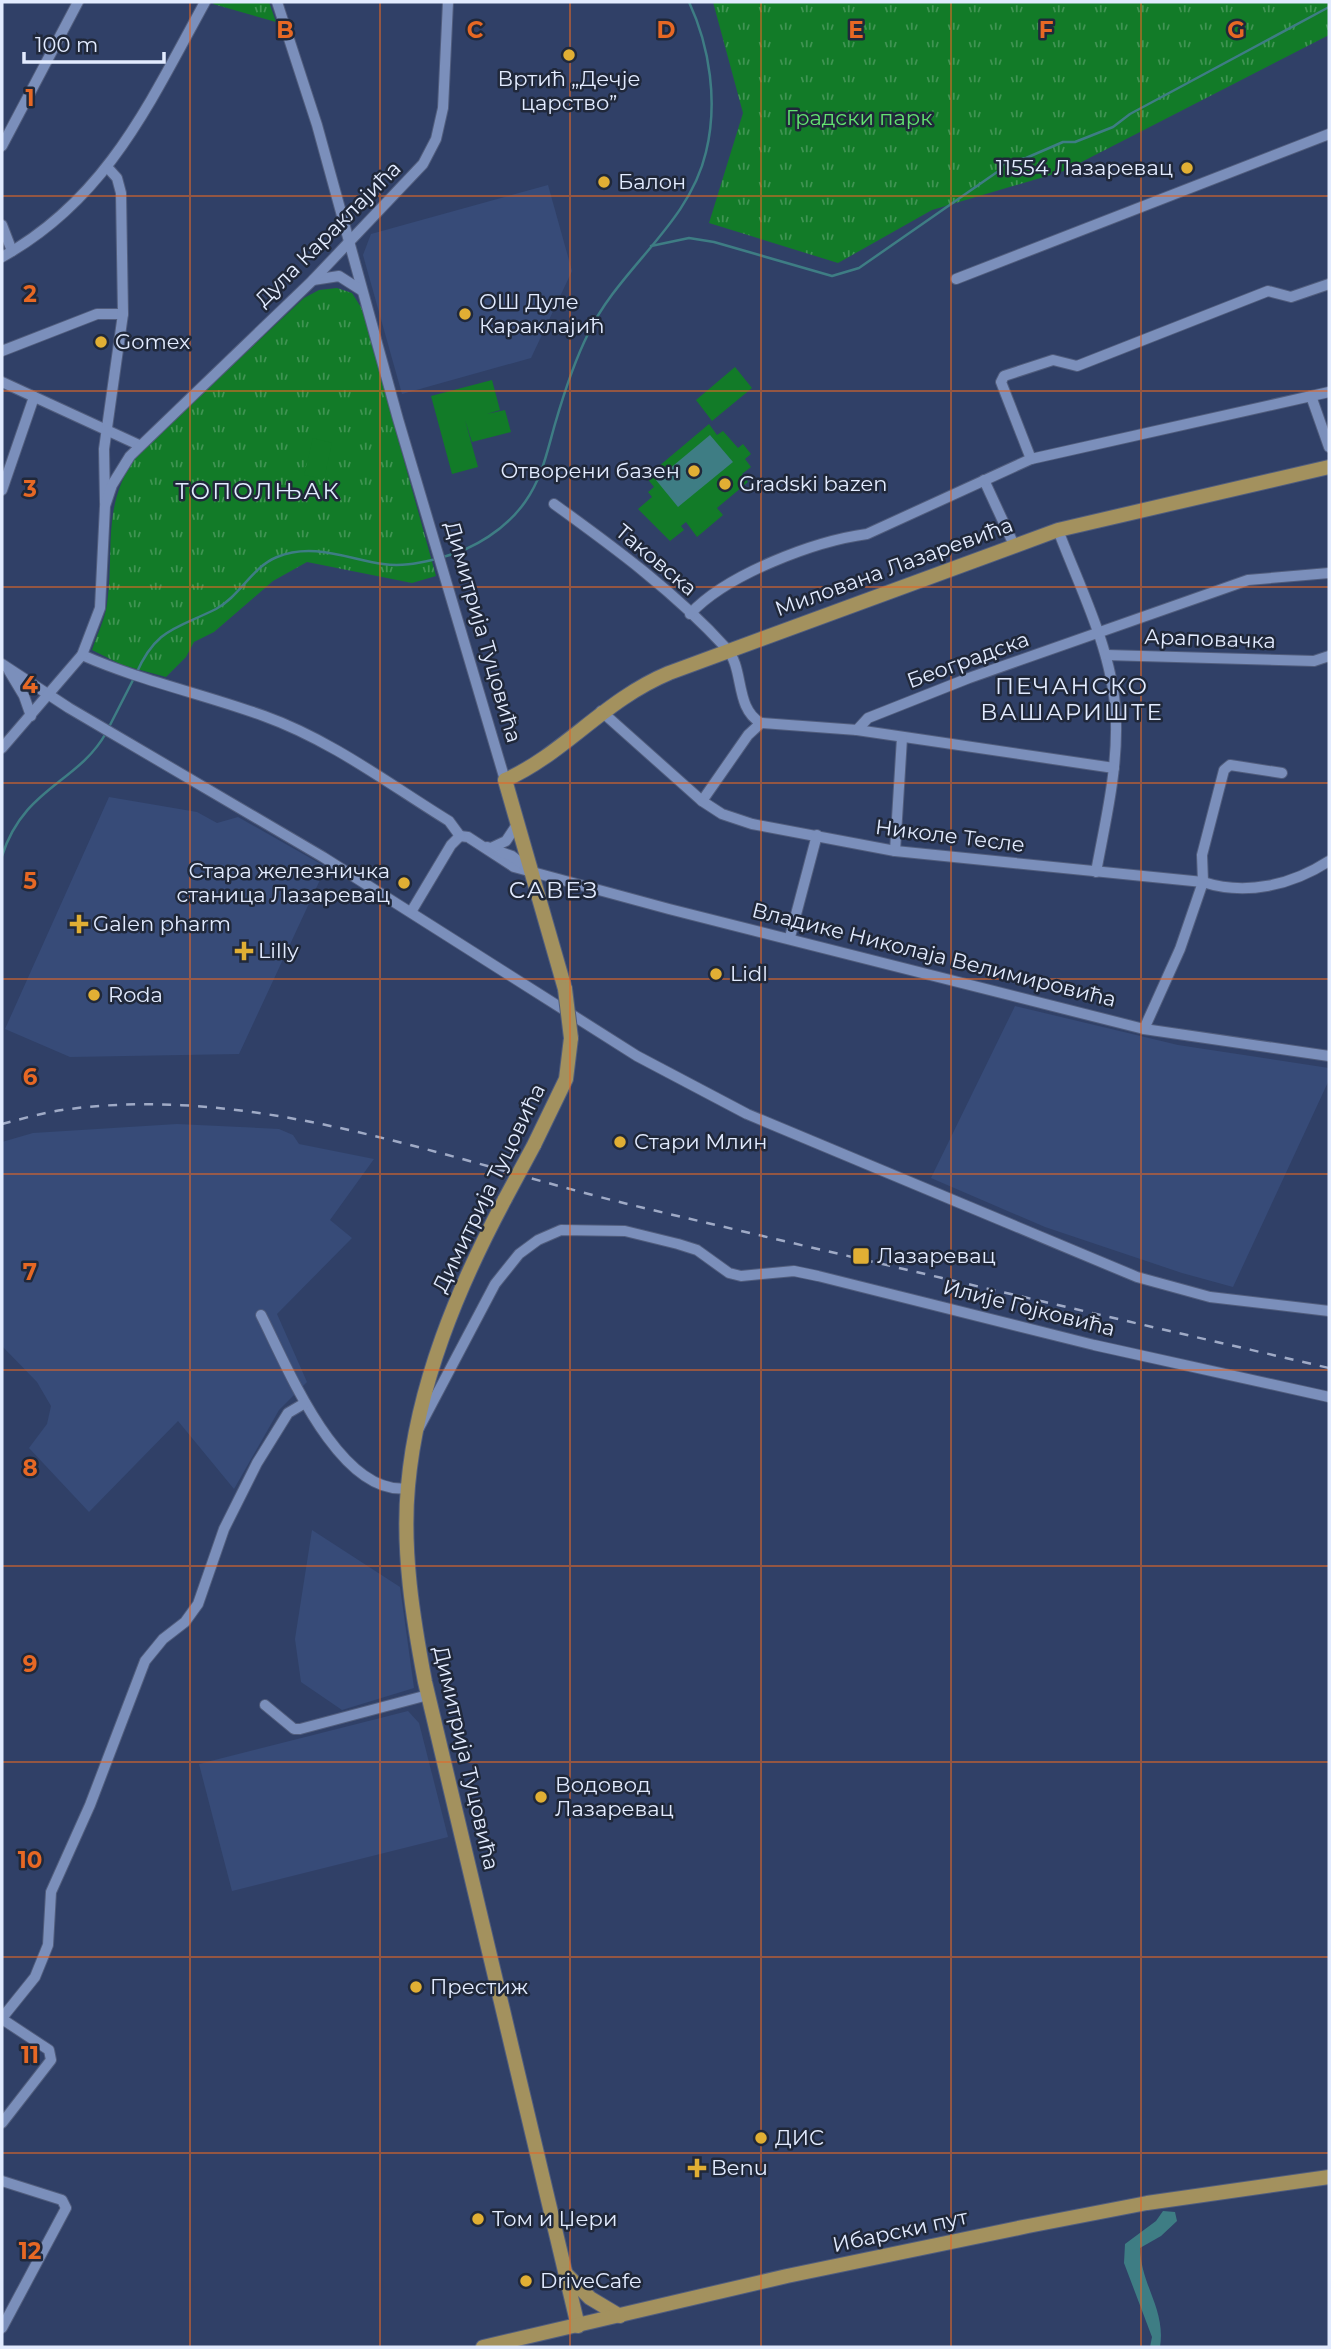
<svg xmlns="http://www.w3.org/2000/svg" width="1331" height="2349" font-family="Montserrat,sans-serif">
  <defs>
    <pattern id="park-tufts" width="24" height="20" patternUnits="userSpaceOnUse" patternTransform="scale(1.75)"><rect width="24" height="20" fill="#127b28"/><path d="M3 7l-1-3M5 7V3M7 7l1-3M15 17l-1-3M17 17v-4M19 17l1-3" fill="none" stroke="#409453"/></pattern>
  </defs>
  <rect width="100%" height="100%" fill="#304067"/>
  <!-- built -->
  <g fill="#374b78">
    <path d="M 548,185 L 572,271 L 531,358 L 402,394 L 363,255 L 371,234 Z"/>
    <path d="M 109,797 L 197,812 L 217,823 L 238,817 L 326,867 L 239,1054 L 70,1057 L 5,1029 Z"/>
    <path d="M 1015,1006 L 1178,1045 L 1329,1068 L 1329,1080 L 1233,1287 L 1182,1273 L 1045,1227 L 931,1178 Z"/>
    <path d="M 177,1124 L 279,1129 L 293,1135 L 299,1144 L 374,1159 L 330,1220 L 352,1238 L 277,1314 L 307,1382 L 279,1410 L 234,1489 L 178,1421 L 89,1512 L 29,1448 L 47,1424 L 51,1406 L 37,1382 L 2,1346 L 2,1142 L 33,1133 Z"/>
    <path d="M 312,1530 L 400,1587 L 414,1688 L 342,1710 L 301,1682 L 295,1639 Z"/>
    <path d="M 408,1711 L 419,1723 L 448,1837 L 232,1891 L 199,1764 Z"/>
  </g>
  <!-- park -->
  <g fill="url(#park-tufts)">
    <path d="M 214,2 L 269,2 L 276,22 L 213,4 Z"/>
    <path d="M 713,2 L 1329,2 L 1329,35 L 1064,171 L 932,210 L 838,263 L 709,223 L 743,113 Z"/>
    <path d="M 337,288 L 352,293 L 362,309 L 436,576 L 412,583 L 307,562 L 273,581 L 214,632 L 194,642 L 186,657 L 166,677 L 122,665 L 92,650 C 97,635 105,619 107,604 C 115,547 101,510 135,457 L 304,298 L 319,290 Z"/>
  </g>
  <!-- pitch -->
  <g fill="#127b28">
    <path d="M 735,367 L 752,388 L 712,421 L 696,400 Z"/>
    <path d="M 492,380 L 500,410 L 487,414 L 505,410 L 511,432 L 472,442 L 465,420 L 478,467 L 452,474 L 431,396 Z"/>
    <path d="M 709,424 L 717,435 L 723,431 L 738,448 L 743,444 L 751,454 L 745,459 L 751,467 L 742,474 L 748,482 L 717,508 L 723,515 L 697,537 L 686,522 L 681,526 L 684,530 L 670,541 L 638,509 L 652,497 L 648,492 L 654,487 L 646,477 Z"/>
    <path d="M 313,438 L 332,443 L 324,479 L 304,475 Z"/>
  </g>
  <!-- water -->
  <g fill="#3e7d84">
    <path d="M 710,435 L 733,462 L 678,507 L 656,480 Z"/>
    <path d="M 1163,2211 L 1175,2212 L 1177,2221 L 1161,2236 L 1140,2248 C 1141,2286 1166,2309 1160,2347 L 1150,2347 L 1152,2337 L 1124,2263 L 1125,2244 L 1156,2221 Z"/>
  </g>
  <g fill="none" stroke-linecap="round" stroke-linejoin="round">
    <!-- stream -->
    <g stroke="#3e7d84" stroke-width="2.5">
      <path d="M 651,246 L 689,238 L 714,242 L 832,276 L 859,268 L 1000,170 L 1004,163 L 1026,158 L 1063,142 L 1075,142 L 1113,127 L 1130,114 L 1329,7"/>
      <path d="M 443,557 C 474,549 506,529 525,502 C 542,478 547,452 555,424 C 564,393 574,362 588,334 C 619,268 689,225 706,152 C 718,103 710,47 689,2"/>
      <path d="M 136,674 C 156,628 176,629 216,609 C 240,596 252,567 277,557 C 313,542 348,559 383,564 C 402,567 418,563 436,559"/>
      <path d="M 109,727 L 133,680"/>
      <path d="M 2,856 C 24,787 78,783 106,733"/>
    </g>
    <defs>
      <g id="minor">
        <path d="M 277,2 L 317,125 L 398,419 L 505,780"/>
        <path d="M 2,146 L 78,2"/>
        <path d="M 2,225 L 12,251"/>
        <path d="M 2,257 C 107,199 150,102 205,2"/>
        <path d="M 956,279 L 1329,134"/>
        <path d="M 313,280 L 339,276 L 361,290"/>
        <path d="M 2,351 L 97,314 L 123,314"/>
        <path d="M 2,382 L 139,445"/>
        <path d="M 1311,396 L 1329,447"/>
        <path d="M 1031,459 L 1001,382 L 1004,376 L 1053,360 L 1077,366 L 1268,291 L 1291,297 L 1329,284"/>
        <path d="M 984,480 L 1014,545"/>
        <path d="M 2,490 L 34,397"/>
        <path d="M 105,503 L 104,449 L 123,314 L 121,193 L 117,178 L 108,168"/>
        <path d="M 554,504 C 615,548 675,592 726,648 C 745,668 734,708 761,723 L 748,735 L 702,801"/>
        <path d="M 1058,530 C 1081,591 1116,657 1116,724 C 1117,774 1105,823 1096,872"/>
        <path d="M 690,614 C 727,574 815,541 867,534 L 1031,459 L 1329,392"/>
        <path d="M 82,655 C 141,681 204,694 264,716 C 331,740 389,784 449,821 L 460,836"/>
        <path d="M 1106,655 L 1314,661 L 1329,656"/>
        <path d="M 2,664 L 69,708 L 323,857 L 637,1056 L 747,1114 L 1137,1277 L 1210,1297 L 1329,1311"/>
        <path d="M 9,671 L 24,696 L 31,716"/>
        <path d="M 601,711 L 702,801 L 722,814 L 752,824 L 895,851 L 1203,882 C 1246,896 1292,885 1329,861"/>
        <path d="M 761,723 L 857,730 L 1114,768"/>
        <path d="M 857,730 L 868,718 L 969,678 L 1248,580 L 1329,573"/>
        <path d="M 2,748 L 82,655 L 100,608 L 105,506 L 112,485 L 130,456 L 313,280 L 423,164 L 436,139 L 443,108 L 448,2"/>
        <path d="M 460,836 L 468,837 L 514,867 L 669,909 L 1144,1029 L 1329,1056"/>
        <path d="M 487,847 L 512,856 L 528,868"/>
        <path d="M 491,848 L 506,841 L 518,823"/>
        <path d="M 895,851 L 902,738"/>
        <path d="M 411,912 L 451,845 L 460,836"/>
        <path d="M 790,937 L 817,835"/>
        <path d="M 1144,1029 L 1180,949 L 1203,882 L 1202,855 L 1224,770 L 1230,765 L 1282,773"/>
        <path d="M 261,1315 C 286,1364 339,1498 408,1488"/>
        <path d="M 419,1428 L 495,1284 L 519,1254 L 538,1240 L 561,1230 L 625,1231 L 678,1244 L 697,1250 L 729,1273 L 741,1276 L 794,1271 L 818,1276 L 1094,1345 L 1329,1397"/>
        <path d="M 265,1705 L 294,1729 L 300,1729 L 428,1695"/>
        <path d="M 2,2018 L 35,1977 L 48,1945 L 51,1892 L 90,1805 L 145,1661 L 163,1639 L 185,1622 L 198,1604 L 224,1529 L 257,1463 L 288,1413 L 305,1403"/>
        <path d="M 2,2019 L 49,2050 L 51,2060 L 2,2123"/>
        <path d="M 2,2181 L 62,2200 L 66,2208 L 2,2328"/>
      </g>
      <g id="major">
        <path d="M 565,989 L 505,780 C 564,754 604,700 669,673 L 1058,530 L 1329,467"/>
        <path d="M 534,1145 L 566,1079 L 571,1038"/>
        <path d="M 505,1199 C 458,1287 417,1385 408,1486 C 402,1551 413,1619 425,1682 L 578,2326"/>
        <path d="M 566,2274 L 590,2298 L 620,2316"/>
        <path d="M 483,2347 L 787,2276 L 1028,2226 L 1147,2203 L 1329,2177"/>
      </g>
    </defs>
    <!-- minor casing -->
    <use href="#minor" stroke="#515d7d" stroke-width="12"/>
    <!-- major casing -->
    <use href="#major" stroke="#515d7d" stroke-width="16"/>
    <!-- minor -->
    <use href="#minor" stroke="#7b8fbb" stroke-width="10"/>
    <!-- major -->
    <use href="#major" stroke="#a3915e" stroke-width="14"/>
    <!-- rail -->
    <path stroke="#9faac6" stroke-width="2.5" stroke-dasharray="9 9" stroke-linecap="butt" d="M 2,1124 C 21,1119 42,1113 62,1110 C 260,1082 454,1163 644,1208 C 872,1262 1101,1315 1329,1368"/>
    <defs>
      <g id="major-bridge">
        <path d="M 565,989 L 571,1038"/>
        <path d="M 505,1199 L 534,1145"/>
      </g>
    </defs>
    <!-- major-bridge casing -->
    <use href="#major-bridge" stroke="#515d7d" stroke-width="16" stroke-linecap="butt"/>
    <!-- major-bridge -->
    <use href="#major-bridge" stroke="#a3915e" stroke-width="14"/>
  </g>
  <!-- grid -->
  <path fill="none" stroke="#e76824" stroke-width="2" stroke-opacity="0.55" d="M 190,2 L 190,2347M 380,2 L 380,2347M 570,2 L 570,2347M 761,2 L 761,2347M 951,2 L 951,2347M 1141,2 L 1141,2347M 2,196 L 1329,196M 2,391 L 1329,391M 2,587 L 1329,587M 2,783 L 1329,783M 2,979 L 1329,979M 2,1174 L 1329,1174M 2,1370 L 1329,1370M 2,1566 L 1329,1566M 2,1762 L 1329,1762M 2,1957 L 1329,1957M 2,2153 L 1329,2153"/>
  <!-- markers -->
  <g fill="#e1af34" stroke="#20283a" stroke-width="2.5">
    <circle cx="569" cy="55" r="7"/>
    <circle cx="1187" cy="168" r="7"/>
    <circle cx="604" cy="182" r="7"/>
    <circle cx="465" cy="314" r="7"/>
    <circle cx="101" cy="342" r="7"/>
    <circle cx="694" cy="471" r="7"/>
    <circle cx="725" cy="484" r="7"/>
    <circle cx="404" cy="883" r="7"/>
    <path d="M75.5 913.5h7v7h7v7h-7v7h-7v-7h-7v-7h7z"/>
    <path d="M240.5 940.5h7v7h7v7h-7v7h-7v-7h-7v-7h7z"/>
    <circle cx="716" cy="974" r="7"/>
    <circle cx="94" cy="995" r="7"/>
    <circle cx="620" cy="1142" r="7"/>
    <rect x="852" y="1247" width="18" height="18" rx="3.5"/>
    <circle cx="541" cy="1797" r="7"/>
    <circle cx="416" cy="1987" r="7"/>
    <circle cx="761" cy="2138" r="7"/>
    <path d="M693.5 2157.5h7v7h7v7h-7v7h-7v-7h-7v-7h7z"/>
    <circle cx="478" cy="2219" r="7"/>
    <circle cx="526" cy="2281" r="7"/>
  </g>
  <g text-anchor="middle" stroke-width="5" stroke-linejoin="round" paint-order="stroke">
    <!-- poi labels -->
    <g font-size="21" fill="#e2ebff" stroke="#20283a" text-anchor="start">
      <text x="569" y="86" text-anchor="middle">Вртић „Дечје<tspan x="569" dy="24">царство”</tspan></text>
      <text x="1173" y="175" text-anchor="end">11554 Лазаревац</text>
      <text x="618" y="189">Балон</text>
      <text x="479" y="309">ОШ Дуле<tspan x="479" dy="24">Караклајић</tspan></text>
      <text x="115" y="349">Gomex</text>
      <text x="680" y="478" text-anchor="end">Отворени базен</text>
      <text x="739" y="491">Gradski bazen</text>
      <text x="390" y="878" text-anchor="end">Стара железничка<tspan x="390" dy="24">станица Лазаревац</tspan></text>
      <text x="93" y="931">Galen pharm</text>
      <text x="258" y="958">Lilly</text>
      <text x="730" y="981">Lidl</text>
      <text x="108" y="1002">Roda</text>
      <text x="634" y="1149">Стари Млин</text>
      <text x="877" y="1263">Лазаревац</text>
      <text x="555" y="1792">Водовод<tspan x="555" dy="24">Лазаревац</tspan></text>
      <text x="430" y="1994">Престиж</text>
      <text x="775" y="2145">ДИС</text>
      <text x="711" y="2175">Benu</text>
      <text x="492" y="2226">Том и Џери</text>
      <text x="540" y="2288">DriveCafe</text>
    </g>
    <!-- park labels -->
    <g font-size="21" fill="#63e371" stroke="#20283a">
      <text x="859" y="125">Градски парк</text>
    </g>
    <!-- street labels -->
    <g font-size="21" fill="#e2ebff" stroke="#20283a">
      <text transform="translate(328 234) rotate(-45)" y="7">Дула Караклајића</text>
      <text transform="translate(656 560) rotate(40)" y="7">Таковска</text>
      <text transform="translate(894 567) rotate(-20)" y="7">Милована Лазаревића</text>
      <text transform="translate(483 632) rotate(74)" y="7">Димитрија Туцовића</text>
      <text transform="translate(1210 639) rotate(2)" y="7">Араповачка</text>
      <text transform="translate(968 660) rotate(-20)" y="7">Београдска</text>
      <text transform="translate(950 836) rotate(7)" y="7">Николе Тесле</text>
      <text transform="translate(934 955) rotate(14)" y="7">Владике Николаја Велимировића</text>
      <text transform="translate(489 1188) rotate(-64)" y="7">Димитрија Туцовића</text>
      <text transform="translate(1029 1308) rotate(14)" y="7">Илије Гојковића</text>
      <text transform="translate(466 1758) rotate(77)" y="7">Димитрија Туцовића</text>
      <text transform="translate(900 2231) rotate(-12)" y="7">Ибарски пут</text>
    </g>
    <!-- neighbourhood labels -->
    <g font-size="23" letter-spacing="2" fill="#e2ebff" stroke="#20283a">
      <text x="258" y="499">ТОПОЛЊАК</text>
      <text x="1072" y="694">ПЕЧАНСКО<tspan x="1072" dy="26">ВАШАРИШТЕ</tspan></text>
      <text x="554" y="898">САВЕЗ</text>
    </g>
  </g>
  <g font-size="23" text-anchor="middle" font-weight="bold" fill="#e76824" stroke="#20283a" stroke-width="5" stroke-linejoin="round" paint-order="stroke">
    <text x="285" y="38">B</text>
    <text x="475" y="38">C</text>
    <text x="666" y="38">D</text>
    <text x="856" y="38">E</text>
    <text x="1046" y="38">F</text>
    <text x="1236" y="38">G</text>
    <text x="30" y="106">1</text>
    <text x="30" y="302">2</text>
    <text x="30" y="497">3</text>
    <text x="30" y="693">4</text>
    <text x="30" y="889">5</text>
    <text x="30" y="1085">6</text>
    <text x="30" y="1280">7</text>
    <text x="30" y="1476">8</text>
    <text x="30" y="1672">9</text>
    <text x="30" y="1868">10</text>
    <text x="30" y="2063">11</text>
    <text x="30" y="2259">12</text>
  </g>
  <!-- border -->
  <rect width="1331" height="2349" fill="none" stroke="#e2ebff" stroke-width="7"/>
  <!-- scale -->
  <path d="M24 52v10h140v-10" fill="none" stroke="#e2ebff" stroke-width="3.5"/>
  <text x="35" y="52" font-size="21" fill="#e2ebff" stroke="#20283a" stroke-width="5" paint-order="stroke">100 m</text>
</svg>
